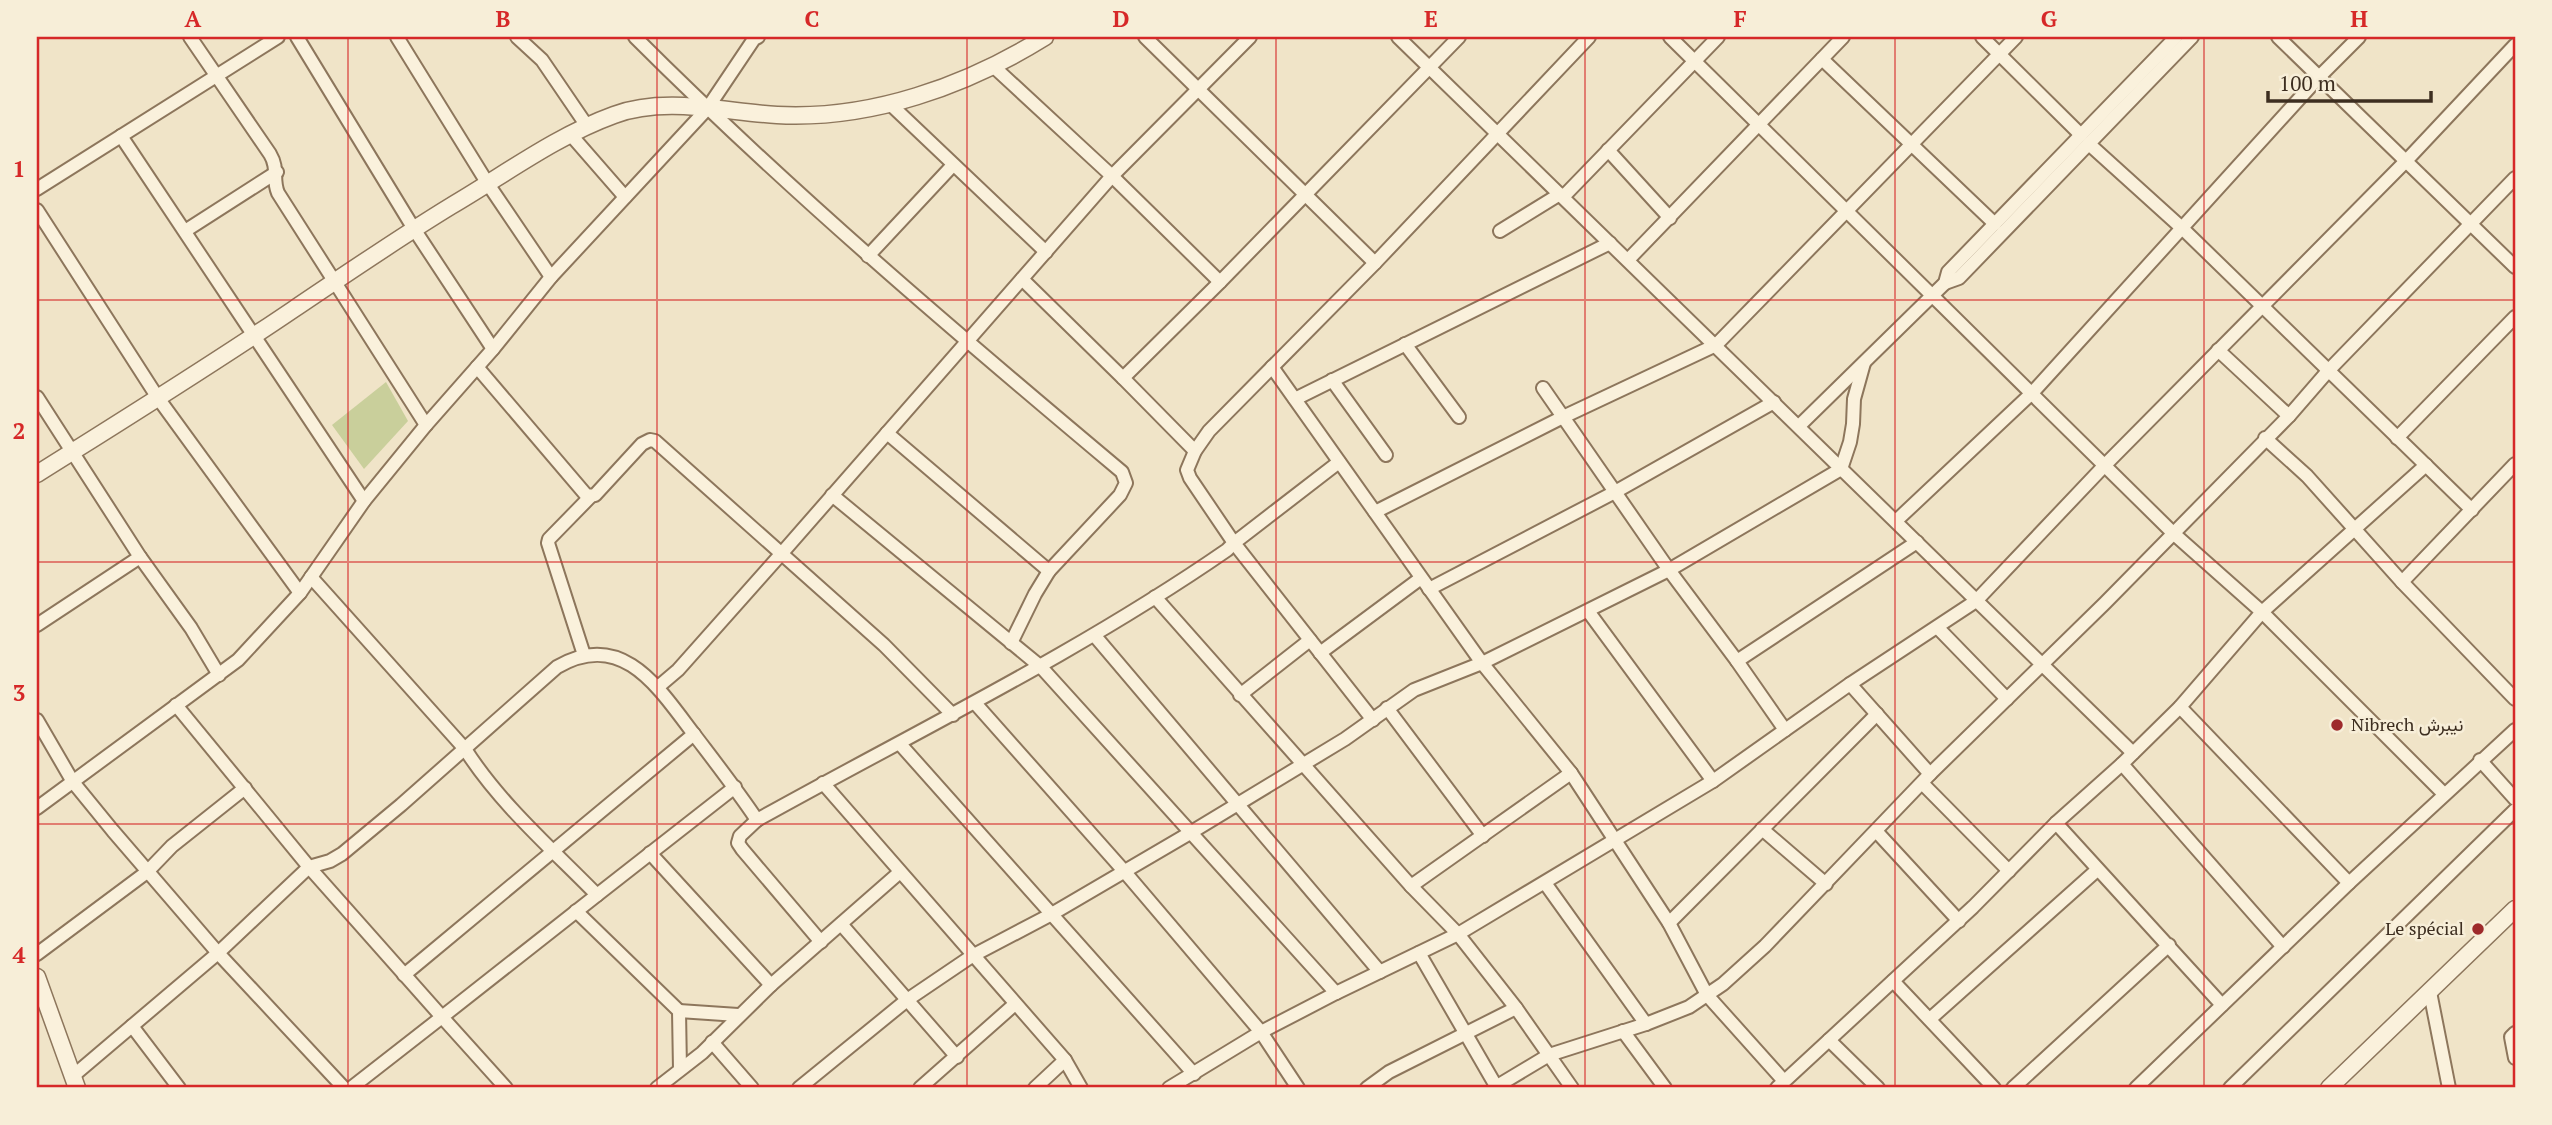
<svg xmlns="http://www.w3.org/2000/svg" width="2552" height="1125" font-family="'PT Serif',Vazirmatn,serif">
  <rect width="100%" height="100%" fill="#f0e4c8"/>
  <!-- green -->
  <path fill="#c9cf9b" d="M 386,382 L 408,421 L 364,469 L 332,425 Z"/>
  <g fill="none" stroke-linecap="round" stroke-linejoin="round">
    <defs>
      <g id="minor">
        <path d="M 190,37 L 270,154 C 279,169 272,179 278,193 L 426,425"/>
        <path d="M 297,37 L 414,229 L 493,349"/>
        <path d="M 397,37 L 488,184 L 551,277"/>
        <path d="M 517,37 L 542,60 L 587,126"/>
        <path d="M 635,37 C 789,191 955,332 1122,472 L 1126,483 L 1120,495 L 1049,571 L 1035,594 L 1011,643"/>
        <path d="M 1145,37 L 1375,263"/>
        <path d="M 1398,37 L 2133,753"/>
        <path d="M 1670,37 L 2173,533 L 2262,612 L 2444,794"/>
        <path d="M 1982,37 L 2081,135"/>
        <path d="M 2278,37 L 2515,267"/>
        <path d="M 1822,59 L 1995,224"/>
        <path d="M 993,66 L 1112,176 L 1220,282"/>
        <path d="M 889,103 L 1046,252"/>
        <path d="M 571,135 L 625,197"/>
        <path d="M 121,136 L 364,501"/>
        <path d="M 2089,144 L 2183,229 L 2472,510"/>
        <path d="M 1608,150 L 1670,218"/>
        <path d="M 37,189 L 278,37"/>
        <path d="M 1563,197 L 1718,37"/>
        <path d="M 37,210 L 158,398 L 300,593"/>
        <path d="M 185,231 L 277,172"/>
        <path d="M 1500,231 L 1560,194"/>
        <path d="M 868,256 L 953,165"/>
        <path d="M 1628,260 L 1843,37"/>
        <path d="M 1022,279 L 1123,378 L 1220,282 L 1459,37"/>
        <path d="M 1945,283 L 1959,278 L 2192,37"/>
        <path d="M 1405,344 L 1459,417"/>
        <path d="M 2218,350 L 2289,416"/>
        <path d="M 477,367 L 587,496 L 595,495 L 642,444 L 650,440 L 655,441 L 884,645 L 953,715"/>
        <path d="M 1272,367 L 1482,663 L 1571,773 L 1669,923 L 1707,995 L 1784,1081"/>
        <path d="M 1123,378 L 1195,451"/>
        <path d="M 1332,380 L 1386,455"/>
        <path d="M 1543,388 L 1669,570 L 1737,661 L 1917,542"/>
        <path d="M 37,397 L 140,557 L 191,628 L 219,675"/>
        <path d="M 1295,399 L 1610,243"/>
        <path d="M 1799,426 L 1945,283 L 1948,272 L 2176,37"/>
        <path d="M 887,433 L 1049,571"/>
        <path d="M 2265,438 L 2307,476 L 2402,582 L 2515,699"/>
        <path d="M 2397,438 L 2515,317"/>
        <path d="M 1339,462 L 1234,543 L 1373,720"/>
        <path d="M 832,495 L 1041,667 L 1336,993"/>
        <path d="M 1375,512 L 1563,417 L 1716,345 L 2016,37"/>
        <path d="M 1896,521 L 2033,392 L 2319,77 L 2359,37"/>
        <path d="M 311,577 L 465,749 C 500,804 552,849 597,895 L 735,787"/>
        <path d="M 2402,582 L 2515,464"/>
        <path d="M 1429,589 L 1615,492 L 1774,402"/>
        <path d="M 1155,597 L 1411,886 L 1458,934 L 1713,781 L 1850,684 L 1976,601 L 2105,465 L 2406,161 L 2515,45"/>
        <path d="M 1588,611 L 1713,781"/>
        <path d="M 37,625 L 140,557"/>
        <path d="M 1938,628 L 2007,699"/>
        <path d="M 1095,636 L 1380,972"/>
        <path d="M 1320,653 L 1421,578"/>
        <path d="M 584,655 L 548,543 L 549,539 L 591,496"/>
        <path d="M 1737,661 L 1785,730"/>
        <path d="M 1850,684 L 1930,774"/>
        <path d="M 658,687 L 678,670 L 782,553 L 1112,176 L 1250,37"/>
        <path d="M 1240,695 L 1310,640"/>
        <path d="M 975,703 L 1124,871 L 1261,1032 L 1298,1088"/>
        <path d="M 176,705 L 309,867 L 442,1017 L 351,1088"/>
        <path d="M 2180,707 L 2349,883"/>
        <path d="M 1387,708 L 1483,836"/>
        <path d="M 37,720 L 73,782 L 113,831 L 218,953 L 344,1088"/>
        <path d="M 900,744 L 1194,1074"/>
        <path d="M 2480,760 L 2515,799"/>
        <path d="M 2122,764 L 2283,947"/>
        <path d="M 823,783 L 1065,1060 L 1081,1088"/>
        <path d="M 1922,783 L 2009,871"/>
        <path d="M 37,808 L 238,660 L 300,593 L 364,501 L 426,425 L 493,349 L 551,277 L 707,109 L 754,39 L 758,37"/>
        <path d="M 2056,823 L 2222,1005"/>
        <path d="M 1762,829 L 1826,884"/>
        <path d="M 1876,831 L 1959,921"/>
        <path d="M 650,853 L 771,985"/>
        <path d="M 1545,883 L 1646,1024"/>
        <path d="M 1411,886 L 1571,773"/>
        <path d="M 576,911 L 679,1011 L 680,1069"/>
        <path d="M 1669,923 L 1877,714"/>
        <path d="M 841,924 L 957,1057"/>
        <path d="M 821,942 L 742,849 L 738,843 L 740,836 L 757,820 C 915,732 1078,653 1227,550 L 1234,543 L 1190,478 L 1187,470 L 1195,451 L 1209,431 L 1375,263 L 1589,37"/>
        <path d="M 1419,953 L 1496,1086"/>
        <path d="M 37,954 L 147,872 L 172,846 L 245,788"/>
        <path d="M 404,975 L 694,734"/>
        <path d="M 1893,981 L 1994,1088"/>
        <path d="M 2430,992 L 2449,1088"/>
        <path d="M 679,1011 L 738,1015"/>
        <path d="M 1930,1019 L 2097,870"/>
        <path d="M 132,1026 L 179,1088"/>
        <path d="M 1623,1031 L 1665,1088"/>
        <path d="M 2515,1033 L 2511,1037 L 2515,1058"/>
        <path d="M 1829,1040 L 1878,1088"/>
        <path d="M 712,1042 L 752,1088"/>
        <path d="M 73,1076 L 218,953 L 309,867 L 330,861 L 342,854 L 401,805 L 557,667 C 622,629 658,687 693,733 C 715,762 737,790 757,820"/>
        <path d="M 506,1088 L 442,1017 L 597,895"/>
        <path d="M 657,1088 L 702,1053 L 771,985 L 900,872"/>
        <path d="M 799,1088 L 907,1000 L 972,956 L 1050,915 L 1190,833 L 1345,739 L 1414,690 L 1482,663 L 1669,570 L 1841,469 L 1850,442 L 1853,424 L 1854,399 L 1864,363"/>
        <path d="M 920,1088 L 1015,1004"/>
        <path d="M 1035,1088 L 1065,1060"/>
        <path d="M 1169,1088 L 1261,1032 L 1336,993 L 1458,934 L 1516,1008 L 1572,1088"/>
        <path d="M 1367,1088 L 1389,1072 L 1516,1008"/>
        <path d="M 1494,1088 L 1549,1055 L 1646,1024 L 1689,1007 L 1723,984 L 1765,946 L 1930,774 L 2105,603 L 2289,416 L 2328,371 L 2515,178"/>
        <path d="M 1777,1088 L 1973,907 L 2056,823 L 2122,764 L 2180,707 L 2262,612 L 2426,465"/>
        <path d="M 2013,1088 L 2169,945"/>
        <path d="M 2136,1088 L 2349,883 L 2515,730"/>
        <path d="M 2230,1088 L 2515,810"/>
      </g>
      <g id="tertiary">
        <path d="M 37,474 C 123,420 210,366 294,309 C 346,274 397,239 451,206 C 504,175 556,136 614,115 C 665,96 724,112 777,115 C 871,120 966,86 1045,37"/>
        <path d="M 37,977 L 77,1088"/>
        <path d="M 2329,1088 L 2515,909"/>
      </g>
    </defs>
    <!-- minor casing -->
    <use href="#minor" stroke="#8d765c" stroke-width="16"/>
    <!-- tertiary casing -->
    <use href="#tertiary" stroke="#8d765c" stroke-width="19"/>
    <!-- minor -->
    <use href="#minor" stroke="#faf1dc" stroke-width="12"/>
    <!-- tertiary -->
    <use href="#tertiary" stroke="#faf1dc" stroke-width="16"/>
  </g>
  <!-- grid -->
  <path fill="none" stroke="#d62828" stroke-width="2" stroke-opacity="0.55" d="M 348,37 L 348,1088M 657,37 L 657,1088M 967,37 L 967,1088M 1276,37 L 1276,1088M 1585,37 L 1585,1088M 1895,37 L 1895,1088M 2204,37 L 2204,1088M 37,300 L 2515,300M 37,562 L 2515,562M 37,824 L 2515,824"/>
  <!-- markers -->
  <g fill="#9e2a2b" stroke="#f7eed8" stroke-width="2.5">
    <circle cx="2337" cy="725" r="7"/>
    <circle cx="2478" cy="929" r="7"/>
  </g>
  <g text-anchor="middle" stroke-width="5" stroke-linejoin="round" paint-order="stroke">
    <!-- poi labels -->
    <g font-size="18" fill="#3d2e20" stroke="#f7eed8" text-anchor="start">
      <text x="2351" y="731">Nibrech نيبرش</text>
      <text x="2464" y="935" text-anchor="end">Le spécial</text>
    </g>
  </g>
  <!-- border -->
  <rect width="2552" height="1125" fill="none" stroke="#f7eed8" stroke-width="77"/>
  <!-- scale -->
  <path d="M2268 91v10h163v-10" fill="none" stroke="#3d2e20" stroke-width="3.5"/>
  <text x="2279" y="91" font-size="21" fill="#3d2e20" stroke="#f7eed8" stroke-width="5" paint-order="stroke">100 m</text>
  <rect x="38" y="38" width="2476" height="1048" fill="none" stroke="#d62828" stroke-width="2.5"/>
  <g font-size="23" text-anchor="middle" font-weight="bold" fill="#d62828">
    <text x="193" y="27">A</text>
    <text x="503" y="27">B</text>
    <text x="812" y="27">C</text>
    <text x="1121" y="27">D</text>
    <text x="1431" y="27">E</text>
    <text x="1740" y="27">F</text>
    <text x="2049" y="27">G</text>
    <text x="2359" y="27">H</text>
    <text x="19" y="177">1</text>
    <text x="19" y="439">2</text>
    <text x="19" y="701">3</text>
    <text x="19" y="963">4</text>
  </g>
</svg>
